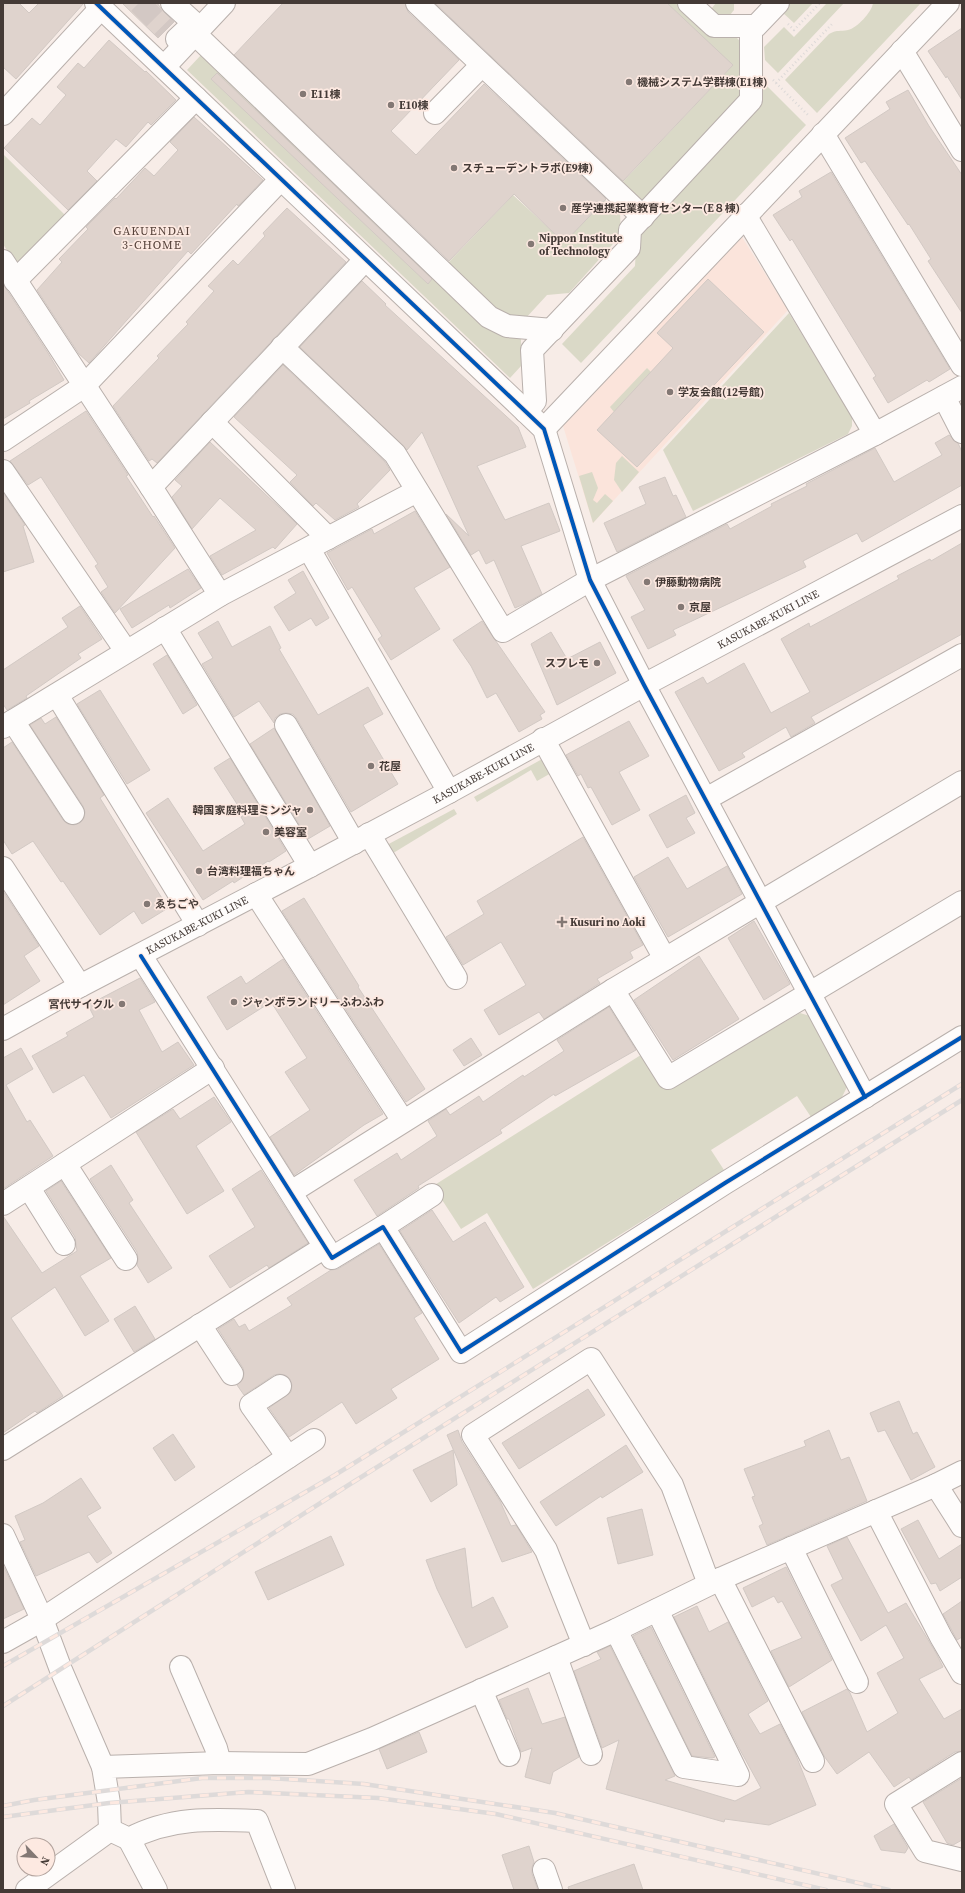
<svg xmlns="http://www.w3.org/2000/svg" width="965" height="1893" font-family="'Source Serif 4','Noto Sans JP',serif">
  <rect width="100%" height="100%" fill="#f7ece7"/>
  <!-- built -->
  <path fill="#fbe4db" d="M 742,237 L 788,310 L 593,523 L 563,426 Z"/>
  <!-- green -->
  <g fill="#dad9c7">
    <path d="M 667,3 L 678,3 L 714,37 L 736,37 L 743,44 L 745,98 L 648,202 L 634,202 L 618,187 L 732,66 Z"/>
    <path d="M 716,3 L 734,3 L 734,10 L 730,15 L 717,15 L 711,9 Z"/>
    <path d="M 790,3 L 813,3 L 794,23 L 782,12 Z"/>
    <path d="M 827,3 L 844,3 L 778,73 L 765,60 L 764,47 L 784,27 L 794,37 Z"/>
    <path d="M 873,3 L 921,3 L 817,113 L 785,80 L 829,34 C 838,29 840,32 848,30 C 857,28 872,12 873,3 Z"/>
    <path d="M 201,55 L 486,326 L 521,337 L 521,366 L 510,378 L 187,70 Z"/>
    <path d="M 762,81 L 806,125 L 581,363 L 562,344 L 635,266 L 637,231 Z"/>
    <path d="M 3,154 L 66,216 L 22,262 L 13,260 L 3,244 Z"/>
    <path d="M 513,195 L 564,242 L 605,200 L 620,212 L 621,235 L 569,293 L 547,295 L 525,319 L 509,317 L 491,306 L 447,264 Z"/>
    <path d="M 789,313 L 852,417 L 852,426 L 848,434 L 693,511 L 663,450 Z"/>
    <path d="M 647,368 L 651,372 L 614,412 L 610,407 Z"/>
    <path d="M 622,456 L 639,472 L 622,492 L 614,480 L 616,463 Z"/>
    <path d="M 592,472 L 598,488 L 593,500 L 597,503 L 605,494 L 613,501 L 593,523 L 579,476 Z"/>
    <path d="M 544,758 L 553,772 L 537,781 L 531,770 L 477,802 L 474,797 Z"/>
    <path d="M 454,809 L 457,814 L 390,855 L 385,846 Z"/>
    <path d="M 800,1013 L 810,1016 L 848,1085 L 841,1099 L 811,1117 L 797,1096 L 711,1150 L 724,1170 L 533,1289 L 487,1213 L 461,1229 L 433,1186 L 644,1053 L 670,1089 Z"/>
  </g>
  <!-- building -->
  <g fill="#dfd3cd" stroke="#d2c9c4">
    <path d="M 3,3 L 19,3 L 29,13 L 39,3 L 84,3 L 16,79 L 3,67 Z"/>
    <path d="M 122,3 L 157,3 L 164,12 L 174,22 L 158,38 Z"/>
    <path d="M 283,3 L 405,3 L 408,12 L 459,60 L 391,131 L 416,155 L 484,84 L 606,199 L 564,243 L 514,194 L 449,261 L 234,55 Z"/>
    <path d="M 435,3 L 667,3 L 733,65 L 623,181 Z"/>
    <path d="M 962,28 L 962,100 L 947,76 L 946,78 L 928,51 Z"/>
    <path d="M 109,40 L 145,72 L 146,71 L 176,100 L 151,125 L 148,122 L 126,147 L 116,139 L 87,171 L 97,181 L 68,210 L 4,148 L 32,118 L 40,125 L 66,95 L 57,87 L 78,63 L 84,68 Z"/>
    <path d="M 217,73 L 432,279 L 428,284 L 211,79 Z"/>
    <path d="M 908,90 L 929,126 L 962,175 L 962,313 L 928,261 L 931,259 L 909,224 L 908,225 L 865,161 L 861,163 L 845,138 L 890,109 L 886,102 Z"/>
    <path d="M 194,117 L 263,180 L 238,206 L 237,204 L 191,254 L 188,251 L 89,363 L 79,354 L 37,290 L 62,262 L 59,259 L 88,229 L 86,227 L 115,198 L 116,199 L 145,168 L 154,176 L 178,150 L 170,142 Z"/>
    <path d="M 831,172 L 950,369 L 929,382 L 927,380 L 888,403 L 873,378 L 876,376 L 792,239 L 790,241 L 773,215 L 802,197 L 799,191 Z"/>
    <path d="M 287,208 L 346,262 L 157,463 L 152,459 L 149,461 L 113,406 L 159,358 L 157,356 L 188,324 L 186,322 L 214,291 L 208,286 L 233,260 L 238,265 L 265,236 L 263,233 Z"/>
    <path d="M 708,279 L 764,332 L 637,467 L 597,430 L 673,348 L 657,333 Z"/>
    <path d="M 362,281 L 386,304 L 385,305 L 518,427 L 526,447 L 477,466 L 505,520 L 549,503 L 560,531 L 521,546 L 542,594 L 524,604 L 515,608 L 494,560 L 486,564 L 479,550 L 471,555 L 446,514 L 469,536 L 422,432 L 407,450 L 300,347 Z"/>
    <path d="M 3,284 L 48,353 L 64,380 L 29,401 L 30,403 L 3,419 Z"/>
    <path d="M 283,365 L 385,462 L 390,470 L 357,504 L 359,507 L 335,520 L 316,503 L 313,506 L 290,482 L 297,475 L 234,417 Z"/>
    <path d="M 86,411 L 128,475 L 126,476 L 153,517 L 154,516 L 175,548 L 115,613 L 101,592 L 108,587 L 95,566 L 98,564 L 41,477 L 28,485 L 10,461 Z"/>
    <path d="M 949,435 L 958,443 L 962,452 L 962,485 L 862,542 L 857,533 L 803,561 L 806,567 L 673,630 L 676,635 L 648,649 L 631,617 L 645,610 L 626,576 L 727,524 L 730,529 L 772,506 L 771,504 L 807,486 L 806,484 L 875,448 L 894,482 L 942,455 L 935,443 Z"/>
    <path d="M 210,442 L 297,524 L 275,549 L 273,547 L 222,575 L 210,556 L 256,530 L 220,498 L 192,529 L 172,497 L 182,486 L 175,480 Z"/>
    <path d="M 665,477 L 673,496 L 676,495 L 686,517 L 617,552 L 604,523 L 646,504 L 639,487 Z"/>
    <path d="M 3,493 L 25,525 L 23,526 L 34,562 L 3,572 Z"/>
    <path d="M 415,511 L 450,567 L 414,588 L 440,629 L 391,660 L 378,639 L 382,636 L 352,587 L 348,590 L 327,553 L 372,529 L 374,534 Z"/>
    <path d="M 962,543 L 962,634 L 811,717 L 815,723 L 791,737 L 786,727 L 742,753 L 745,757 L 719,771 L 675,692 L 703,677 L 707,684 L 744,663 L 771,713 L 810,692 L 781,639 L 809,623 L 810,627 L 899,579 L 897,576 L 930,559 L 931,561 Z"/>
    <path d="M 188,569 L 201,588 L 170,608 L 169,605 L 132,628 L 120,609 Z"/>
    <path d="M 303,571 L 329,618 L 316,626 L 311,618 L 289,631 L 274,607 L 296,593 L 288,580 Z"/>
    <path d="M 80,606 L 102,639 L 78,654 L 81,658 L 26,696 L 27,698 L 7,710 L 3,704 L 3,670 L 68,627 L 62,618 Z"/>
    <path d="M 218,621 L 232,647 L 270,626 L 281,648 L 279,649 L 318,715 L 368,687 L 383,714 L 363,725 L 398,784 L 351,812 L 297,719 L 293,714 L 286,713 L 280,714 L 275,718 L 274,723 L 259,701 L 234,717 L 202,664 L 213,658 L 198,633 Z"/>
    <path d="M 482,621 L 545,712 L 540,715 L 542,719 L 519,732 L 496,693 L 487,698 L 471,666 L 453,640 Z"/>
    <path d="M 551,632 L 567,659 L 600,642 L 616,673 L 557,705 L 531,644 Z"/>
    <path d="M 167,655 L 197,705 L 183,714 L 153,664 Z"/>
    <path d="M 100,690 L 150,770 L 127,784 L 77,704 Z"/>
    <path d="M 56,717 L 104,795 L 100,798 L 168,908 L 142,924 L 134,911 L 100,935 L 63,881 L 61,882 L 33,841 L 12,854 L 3,840 L 3,748 L 12,742 L 63,820 L 68,824 L 74,825 L 80,823 L 84,818 L 85,812 L 83,806 L 30,725 L 41,718 L 45,724 Z"/>
    <path d="M 629,721 L 649,756 L 619,772 L 640,810 L 612,825 L 591,787 L 588,788 L 581,774 L 578,776 L 566,755 Z"/>
    <path d="M 274,728 L 330,826 L 308,839 L 250,744 Z"/>
    <path d="M 230,758 L 286,851 L 269,862 L 268,861 L 234,883 L 233,881 L 203,900 L 146,813 L 168,798 L 203,851 L 245,824 L 241,817 L 244,815 L 214,768 Z"/>
    <path d="M 686,795 L 695,813 L 686,818 L 695,833 L 667,848 L 649,815 Z"/>
    <path d="M 583,837 L 643,945 L 630,952 L 633,958 L 597,979 L 600,983 L 544,1019 L 539,1012 L 499,1035 L 484,1010 L 526,985 L 501,942 L 463,965 L 446,937 L 484,914 L 477,901 Z"/>
    <path d="M 668,857 L 687,889 L 727,866 L 742,894 L 668,937 L 634,877 Z"/>
    <path d="M 3,891 L 39,946 L 24,956 L 40,981 L 3,1005 Z"/>
    <path d="M 304,898 L 359,986 L 358,987 L 425,1089 L 406,1102 L 282,911 Z"/>
    <path d="M 754,921 L 790,984 L 764,1000 L 728,938 Z"/>
    <path d="M 699,956 L 739,1019 L 673,1060 L 634,1000 Z"/>
    <path d="M 283,959 L 383,1114 L 364,1125 L 294,1175 L 270,1137 L 310,1110 L 285,1072 L 307,1058 L 271,1002 L 227,1030 L 207,997 L 241,976 L 246,984 Z"/>
    <path d="M 140,978 L 155,1002 L 139,1010 L 162,1052 L 178,1042 L 194,1065 L 111,1118 L 84,1075 L 53,1093 L 32,1056 L 68,1036 L 66,1033 L 94,1017 L 88,1005 Z"/>
    <path d="M 609,1007 L 636,1050 L 555,1096 L 554,1094 L 500,1130 L 502,1133 L 418,1186 L 419,1188 L 377,1216 L 354,1180 L 397,1153 L 401,1160 L 437,1136 L 428,1121 L 446,1109 L 450,1115 L 479,1096 L 483,1102 L 523,1075 L 524,1077 L 564,1051 L 557,1040 Z"/>
    <path d="M 471,1038 L 482,1055 L 464,1066 L 453,1050 Z"/>
    <path d="M 21,1048 L 33,1069 L 6,1085 L 27,1122 L 30,1120 L 53,1156 L 3,1189 L 3,1058 Z"/>
    <path d="M 214,1097 L 231,1122 L 196,1146 L 224,1191 L 187,1214 L 136,1132 L 173,1109 L 180,1119 Z"/>
    <path d="M 111,1165 L 133,1200 L 129,1203 L 172,1268 L 148,1283 L 137,1265 L 138,1259 L 137,1252 L 90,1179 Z"/>
    <path d="M 261,1170 L 308,1243 L 269,1268 L 267,1265 L 230,1288 L 209,1256 L 255,1227 L 232,1189 Z"/>
    <path d="M 61,1181 L 111,1258 L 80,1276 L 109,1321 L 85,1336 L 55,1287 L 11,1318 L 63,1396 L 37,1413 L 35,1411 L 3,1433 L 3,1216 L 42,1273 L 77,1251 L 75,1237 L 46,1191 Z"/>
    <path d="M 432,1210 L 453,1242 L 485,1222 L 524,1287 L 500,1302 L 496,1297 L 459,1323 L 400,1231 Z"/>
    <path d="M 379,1244 L 422,1313 L 414,1318 L 439,1359 L 391,1389 L 397,1398 L 356,1424 L 342,1402 L 289,1437 L 269,1408 L 291,1392 L 292,1385 L 290,1379 L 285,1375 L 279,1374 L 274,1375 L 244,1395 L 237,1385 L 243,1379 L 244,1373 L 243,1368 L 218,1329 L 234,1319 L 239,1327 L 245,1324 L 249,1331 L 292,1305 L 287,1298 L 331,1270 L 338,1269 Z"/>
    <path d="M 135,1306 L 155,1339 L 134,1352 L 114,1319 Z"/>
    <path d="M 588,1389 L 605,1415 L 519,1469 L 502,1443 Z"/>
    <path d="M 899,1401 L 913,1434 L 917,1432 L 935,1467 L 911,1480 L 885,1430 L 878,1432 L 870,1413 Z"/>
    <path d="M 458,1430 L 462,1442 L 500,1501 L 511,1526 L 516,1525 L 532,1552 L 502,1562 L 447,1435 Z"/>
    <path d="M 829,1430 L 841,1460 L 849,1457 L 867,1501 L 767,1545 L 759,1526 L 763,1524 L 752,1497 L 755,1496 L 744,1469 L 806,1446 L 804,1441 Z"/>
    <path d="M 173,1434 L 195,1467 L 175,1481 L 153,1448 Z"/>
    <path d="M 626,1445 L 643,1472 L 602,1498 L 601,1496 L 556,1526 L 540,1502 Z"/>
    <path d="M 453,1450 L 457,1485 L 431,1502 L 413,1470 Z"/>
    <path d="M 81,1478 L 101,1508 L 87,1516 L 112,1553 L 97,1563 L 89,1552 L 36,1576 L 20,1542 L 25,1540 L 15,1516 L 43,1503 Z"/>
    <path d="M 642,1509 L 653,1555 L 618,1564 L 607,1518 Z"/>
    <path d="M 918,1520 L 939,1559 L 962,1544 L 962,1577 L 940,1591 L 936,1583 L 931,1584 L 901,1529 Z"/>
    <path d="M 331,1536 L 344,1565 L 268,1600 L 255,1572 Z"/>
    <path d="M 847,1537 L 888,1613 L 906,1603 L 936,1653 L 943,1667 L 919,1679 L 944,1719 L 962,1709 L 962,1751 L 955,1752 L 911,1780 L 909,1777 L 894,1787 L 869,1752 L 837,1774 L 824,1756 L 802,1712 L 847,1689 L 850,1693 L 867,1732 L 898,1713 L 877,1673 L 904,1658 L 886,1625 L 861,1641 L 831,1585 L 843,1579 L 827,1546 Z"/>
    <path d="M 465,1548 L 472,1608 L 493,1597 L 508,1627 L 466,1648 L 437,1589 L 426,1560 Z"/>
    <path d="M 3,1565 L 24,1609 L 3,1619 Z"/>
    <path d="M 786,1567 L 832,1660 L 789,1687 L 771,1651 L 802,1638 L 782,1601 L 778,1603 L 774,1596 L 752,1607 L 743,1588 Z"/>
    <path d="M 962,1601 L 962,1637 L 957,1640 L 943,1614 Z"/>
    <path d="M 697,1606 L 709,1632 L 728,1622 L 768,1701 L 748,1714 L 760,1734 L 780,1724 L 795,1753 L 816,1805 L 769,1825 L 725,1819 L 724,1822 L 606,1789 L 619,1740 L 602,1748 L 574,1671 L 601,1659 L 597,1652 L 610,1646 L 675,1776 L 665,1780 L 735,1801 L 761,1788 L 739,1748 L 674,1617 Z"/>
    <path d="M 651,1627 L 715,1757 L 712,1758 L 692,1756 L 633,1636 Z"/>
    <path d="M 528,1688 L 542,1724 L 565,1717 L 579,1757 L 553,1772 L 550,1784 L 525,1777 L 532,1748 L 521,1752 L 509,1719 L 507,1719 L 499,1700 Z"/>
    <path d="M 419,1732 L 427,1752 L 387,1769 L 379,1749 Z"/>
    <path d="M 962,1778 L 962,1840 L 953,1845 L 947,1843 L 923,1802 Z"/>
    <path d="M 894,1824 L 908,1848 L 905,1853 L 881,1850 L 874,1836 Z"/>
    <path d="M 529,1846 L 534,1862 L 532,1867 L 532,1874 L 538,1890 L 514,1890 L 502,1855 Z"/>
    <path d="M 634,1864 L 643,1890 L 569,1890 L 568,1887 Z"/>
  </g>
  <g fill="none" stroke-linecap="round" stroke-linejoin="round">
    <!-- minor-tunnel -->
    <path stroke="#d3c8c4" stroke-width="22" stroke-dasharray="22 11" stroke-linecap="butt" d="M 139,3 L 166,30"/>
    <defs>
      <g id="minor">
        <path d="M 96,3 L 544,429 L 590,580 L 644,685 L 865,1097"/>
        <path d="M 172,3 L 194,23 L 177,39"/>
        <path d="M 417,3 L 643,217"/>
        <path d="M 689,3 L 714,26 L 756,26 L 778,3"/>
        <path d="M 195,34 L 489,317 L 507,326 L 552,330"/>
        <path d="M 902,51 L 962,150"/>
        <path d="M 164,67 L 224,3"/>
        <path d="M 435,113 L 482,65"/>
        <path d="M 3,114 L 101,8"/>
        <path d="M 823,134 L 962,365"/>
        <path d="M 745,215 L 875,434"/>
        <path d="M 3,261 L 151,487 L 220,595"/>
        <path d="M 15,281 L 196,98"/>
        <path d="M 282,347 L 395,454 L 503,631 L 590,580 L 875,434 L 962,387"/>
        <path d="M 944,397 L 962,432"/>
        <path d="M 526,412 L 535,401 L 532,350 L 629,248 L 630,230 L 751,100 L 751,26"/>
        <path d="M 212,422 L 328,538"/>
        <path d="M 544,429 L 948,3"/>
        <path d="M 3,440 L 84,386 L 281,179"/>
        <path d="M 3,471 L 126,651"/>
        <path d="M 151,487 L 365,260"/>
        <path d="M 309,549 L 449,792"/>
        <path d="M 165,628 L 310,866"/>
        <path d="M 57,695 L 198,925"/>
        <path d="M 13,721 L 73,813"/>
        <path d="M 286,725 L 354,843"/>
        <path d="M 3,727 L 220,595 L 417,491"/>
        <path d="M 543,739 L 665,959"/>
        <path d="M 706,799 L 962,655"/>
        <path d="M 369,834 L 456,978"/>
        <path d="M 3,868 L 80,986"/>
        <path d="M 256,894 L 403,1121"/>
        <path d="M 141,956 L 332,1258 L 383,1227 L 461,1352 L 725,1183 L 962,1037"/>
        <path d="M 613,990 L 668,1078 L 962,902"/>
        <path d="M 65,1164 L 126,1259"/>
        <path d="M 29,1188 L 64,1244"/>
        <path d="M 291,1192 L 613,990 L 962,782"/>
        <path d="M 3,1204 L 213,1068"/>
        <path d="M 383,1227 L 432,1195"/>
        <path d="M 200,1325 L 232,1374"/>
        <path d="M 280,1386 L 251,1405 L 288,1457"/>
        <path d="M 3,1449 L 325,1247"/>
        <path d="M 936,1485 L 962,1526"/>
        <path d="M 876,1511 L 941,1637 L 962,1673"/>
        <path d="M 3,1535 L 42,1619 L 61,1670 L 103,1767"/>
        <path d="M 791,1548 L 857,1682"/>
        <path d="M 720,1579 L 813,1761"/>
        <path d="M 616,1630 L 684,1767 L 738,1775 L 657,1610"/>
        <path d="M 3,1642 L 35,1624 L 314,1440"/>
        <path d="M 584,1645 L 546,1550 L 473,1435 L 591,1359 L 672,1485 L 709,1584"/>
        <path d="M 556,1657 L 591,1754"/>
        <path d="M 181,1667 L 216,1748 L 220,1763"/>
        <path d="M 481,1690 L 509,1755"/>
        <path d="M 962,1763 L 896,1804 L 925,1851 L 962,1860"/>
        <path d="M 110,1830 L 129,1839 C 170,1817 212,1819 257,1821 L 284,1890"/>
        <path d="M 129,1839 L 156,1890"/>
        <path d="M 544,1870 L 551,1890"/>
        <path d="M 27,1890 L 110,1830 L 109,1803 L 103,1767 L 220,1763 L 308,1764 L 372,1739 L 556,1657 L 616,1630 L 720,1579 L 936,1485 L 962,1472"/>
      </g>
      <g id="major">
        <path id="s1" d="M 3,1029 L 80,986 L 310,866 L 449,792 L 644,685 L 962,516"/>
      </g>
    </defs>
    <!-- minor casing -->
    <use href="#minor" stroke="#b9b0ac" stroke-width="24"/>
    <!-- major casing -->
    <use href="#major" stroke="#b9b0ac" stroke-width="24"/>
    <!-- path -->
    <g stroke="#ddd9d8" stroke-width="2.5" stroke-dasharray="1 3" stroke-linecap="butt">
      <path d="M 788,24 L 794,30 L 820,3"/>
      <path d="M 773,80 L 809,116"/>
      <path d="M 776,83 L 833,23"/>
    </g>
    <!-- minor -->
    <use href="#minor" stroke="#fefcfb" stroke-width="22"/>
    <!-- major -->
    <use href="#major" stroke="#fefcfb" stroke-width="22"/>
    <defs>
      <g id="rail">
        <path d="M 3,1666 L 335,1475 L 962,1084"/>
        <path d="M 3,1706 L 347,1486 L 962,1100"/>
        <path d="M 3,1806 L 34,1800 L 202,1778 L 269,1778 L 364,1784 L 555,1813 L 889,1890"/>
        <path d="M 3,1817 L 109,1803 L 248,1792 L 378,1798 L 496,1814 L 826,1890"/>
      </g>
    </defs>
    <!-- rail casing -->
    <use href="#rail" stroke="#dedad9" stroke-width="4.5"/>
    <!-- rail -->
    <use href="#rail" stroke="#fde9e1" stroke-width="3" stroke-dasharray="9" stroke-linecap="butt"/>
    <defs>
      <g id="cycleway">
        <path d="M 96,3 L 544,429 L 590,580 L 644,685 L 865,1097"/>
        <path d="M 141,956 L 332,1258 L 383,1227 L 461,1352 L 725,1183 L 962,1037"/>
      </g>
    </defs>
    <!-- cycleway casing -->
    <use href="#cycleway" stroke="#fde9e1" stroke-width="6"/>
    <!-- cycleway -->
    <use href="#cycleway" stroke="#0057b8" stroke-width="4"/>
  </g>
  <!-- markers -->
  <g fill="#837874" stroke="#fde9e1" stroke-width="1.5">
    <circle cx="629" cy="82" r="4"/>
    <circle cx="303" cy="94" r="4"/>
    <circle cx="391" cy="105" r="4"/>
    <circle cx="454" cy="168" r="4"/>
    <circle cx="563" cy="208" r="4"/>
    <circle cx="531" cy="244" r="4"/>
    <circle cx="670" cy="392" r="4"/>
    <circle cx="647" cy="582" r="4"/>
    <circle cx="681" cy="607" r="4"/>
    <circle cx="597" cy="663" r="4"/>
    <circle cx="371" cy="766" r="4"/>
    <circle cx="310" cy="810" r="4"/>
    <circle cx="266" cy="832" r="4"/>
    <circle cx="199" cy="871" r="4"/>
    <circle cx="147" cy="904" r="4"/>
    <path d="M560 916h4v4h4v4h-4v4h-4v-4h-4v-4h4z"/>
    <circle cx="234" cy="1002" r="4"/>
    <circle cx="122" cy="1004" r="4"/>
  </g>
  <g text-anchor="middle" stroke-width="3.5" stroke-linejoin="round" paint-order="stroke">
    <!-- poi labels -->
    <g font-size="11" font-weight="bold" fill="#443a36" stroke="#fde9e1" text-anchor="start">
      <text x="637" y="86">機械システム学群棟(E1棟)</text>
      <text x="311" y="98">E11棟</text>
      <text x="399" y="109">E10棟</text>
      <text x="462" y="172">スチューデントラボ(E9棟)</text>
      <text x="571" y="212">産学連携起業教育センター(E８棟)</text>
      <text x="539" y="242">Nippon Institute<tspan x="539" dy="13">of Technology</tspan></text>
      <text x="678" y="396">学友会館(12号館)</text>
      <text x="655" y="586">伊藤動物病院</text>
      <text x="689" y="611">京屋</text>
      <text x="589" y="667" text-anchor="end">スプレモ</text>
      <text x="379" y="770">花屋</text>
      <text x="302" y="814" text-anchor="end">韓国家庭料理ミンジャ</text>
      <text x="274" y="836">美容室</text>
      <text x="207" y="875">台湾料理福ちゃん</text>
      <text x="155" y="908">ゑちごや</text>
      <text x="570" y="926">Kusuri no Aoki</text>
      <text x="242" y="1006">ジャンボランドリーふわふわ</text>
      <text x="114" y="1008" text-anchor="end">宮代サイクル</text>
    </g>
    <!-- street labels -->
    <g font-size="11" fill="#443a36" stroke="#fde9e1">
      <text dy="4" stroke="none"><textPath href="#s1" startOffset="868">KASUKABE-KUKI LINE</textPath></text>
      <text dy="4" stroke="none"><textPath href="#s1" startOffset="544">KASUKABE-KUKI LINE</textPath></text>
      <text dy="4" stroke="none"><textPath href="#s1" startOffset="220">KASUKABE-KUKI LINE</textPath></text>
    </g>
    <!-- neighbourhood labels -->
    <g font-size="12" letter-spacing="1" fill="#57433b" stroke="#fde9e1">
      <text x="152" y="235">GAKUENDAI<tspan x="152" dy="14">3-CHOME</tspan></text>
    </g>
  </g>
  <!-- border -->
  <rect width="965" height="1893" fill="none" stroke="#443a36" stroke-width="8"/>
  <!-- north arrow -->
  <g transform="translate(36 1857) rotate(115)"><circle r="19" fill="#fde9e1" stroke="#b3a39d"/>
  <path d="M0-3L7 15L0 10L-7 15Z" fill="#837874"/>
  <text y="-6" font-size="11" font-weight="bold" text-anchor="middle" fill="#443a36">N</text>
  </g>
</svg>
